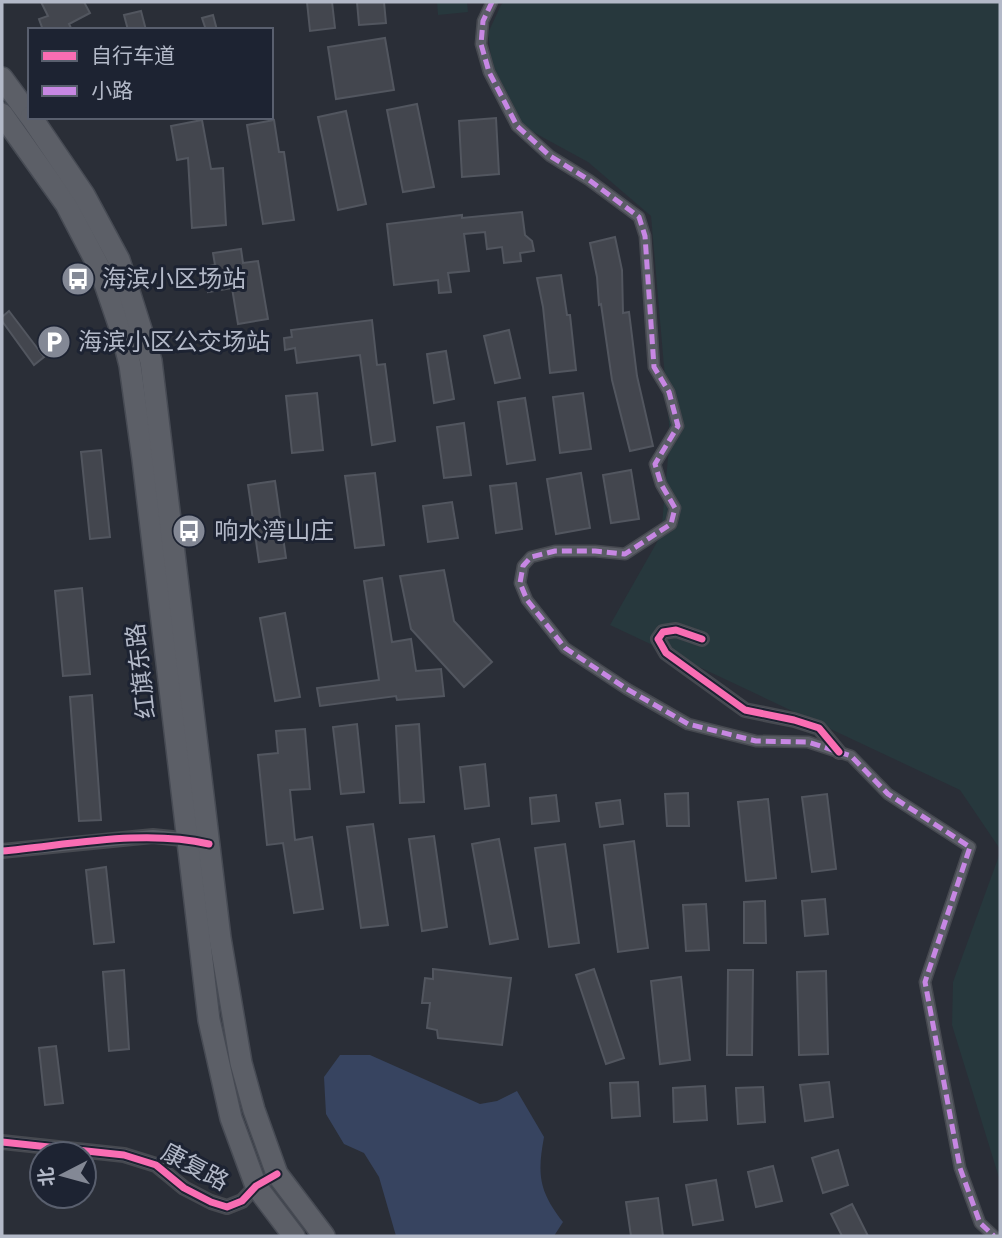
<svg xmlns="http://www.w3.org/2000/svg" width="1002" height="1238" font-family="'DejaVu Sans','Noto Sans SC',sans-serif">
  <rect width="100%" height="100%" fill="#2a2e37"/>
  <!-- green -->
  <g fill="#27383d">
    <path d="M 437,2 L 467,2 L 468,12 L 438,15 Z"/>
    <path d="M 504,2 L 1000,2 L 1000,849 L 960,790 L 610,625 L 661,535 L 670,436 L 651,216 L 588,162 L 522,126 L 492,66 L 488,33 L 501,5 Z"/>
    <path d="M 1000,853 L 1000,1181 L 952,1025 L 953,982 Z"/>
  </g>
  <!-- water -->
  <path fill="#374460" d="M 340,1055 L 370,1055 L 480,1104 L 497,1101 L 517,1091 L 544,1137 C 537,1175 539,1191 563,1222 L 554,1236 L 396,1236 L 379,1177 L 364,1153 L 344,1144 L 326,1114 L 324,1077 Z"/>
  <!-- building -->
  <g fill="#43464e" stroke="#52565f" stroke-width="2">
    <path d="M 41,2 L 84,2 L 90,13 L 69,24 L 72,30 L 43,30 L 39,19 L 48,16 Z"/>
    <path d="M 307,2 L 332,2 L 335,28 L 310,31 Z"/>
    <path d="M 357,2 L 384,2 L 386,23 L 359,25 Z"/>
    <path d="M 141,11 L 146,30 L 128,30 L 124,15 Z"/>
    <path d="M 213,15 L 217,30 L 206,30 L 202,18 Z"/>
    <path d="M 385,38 L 394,90 L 336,99 L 328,47 Z"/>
    <path d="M 417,104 L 434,187 L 403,192 L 387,110 Z"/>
    <path d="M 346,111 L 366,204 L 338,210 L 318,117 Z"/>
    <path d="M 496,118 L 499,174 L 462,177 L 459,121 Z"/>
    <path d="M 202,120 L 211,169 L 223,168 L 226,225 L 192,228 L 188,158 L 177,160 L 171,126 Z"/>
    <path d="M 274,120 L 279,152 L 284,152 L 294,220 L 263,224 L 247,125 Z"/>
    <path d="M 522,212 L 525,235 L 532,241 L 534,251 L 520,253 L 521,261 L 504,263 L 502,247 L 487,249 L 485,232 L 464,234 L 469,271 L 448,273 L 451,292 L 439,293 L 438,280 L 394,285 L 387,224 L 462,215 L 462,218 Z"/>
    <path d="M 615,237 L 622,270 L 623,313 L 629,312 L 637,376 L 653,446 L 630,451 L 612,380 L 601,304 L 599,305 L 597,277 L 590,243 Z"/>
    <path d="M 241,249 L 243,263 L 258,261 L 268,319 L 238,324 L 232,288 L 208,292 L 203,267 L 215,265 L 213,253 Z"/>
    <path d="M 561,275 L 567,315 L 570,315 L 576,370 L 550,373 L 543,307 L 537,278 Z"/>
    <path d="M 9,311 L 44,357 L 34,365 L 2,321 L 2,317 Z"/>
    <path d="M 372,320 L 377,365 L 385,364 L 395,441 L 372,445 L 360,355 L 297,363 L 295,348 L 285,350 L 284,338 L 292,337 L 291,330 Z"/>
    <path d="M 509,330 L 520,378 L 495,383 L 484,336 Z"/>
    <path d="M 446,351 L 454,399 L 434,403 L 427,354 Z"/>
    <path d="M 317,393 L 323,450 L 292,453 L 286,396 Z"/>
    <path d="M 583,393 L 591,449 L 560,453 L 553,397 Z"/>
    <path d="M 525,398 L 535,460 L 507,464 L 498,402 Z"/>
    <path d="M 464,423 L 471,475 L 444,478 L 437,427 Z"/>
    <path d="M 101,450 L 110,537 L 90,539 L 81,452 Z"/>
    <path d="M 631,470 L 639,519 L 611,523 L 603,475 Z"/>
    <path d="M 375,473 L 384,545 L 355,548 L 345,476 Z"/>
    <path d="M 581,473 L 590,528 L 556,534 L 547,479 Z"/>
    <path d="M 275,481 L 286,558 L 259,562 L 248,485 Z"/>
    <path d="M 516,483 L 522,529 L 496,533 L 490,486 Z"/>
    <path d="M 452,502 L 458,538 L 428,542 L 423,506 Z"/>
    <path d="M 444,570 L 454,621 L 492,662 L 464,687 L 411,629 L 400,576 Z"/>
    <path d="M 382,578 L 392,642 L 411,639 L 416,671 L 441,669 L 444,696 L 397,700 L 396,696 L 320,706 L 317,688 L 379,680 L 364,581 Z"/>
    <path d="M 82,588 L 90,674 L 63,676 L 55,591 Z"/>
    <path d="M 285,613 L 300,697 L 275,701 L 260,618 Z"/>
    <path d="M 92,695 L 101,820 L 79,821 L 70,697 Z"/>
    <path d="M 357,724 L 364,792 L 341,794 L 333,727 Z"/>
    <path d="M 419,724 L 424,802 L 400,803 L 396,726 Z"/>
    <path d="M 305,729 L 310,789 L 290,790 L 295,840 L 312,837 L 323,909 L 294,913 L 283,843 L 267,845 L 258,755 L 278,753 L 276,731 Z"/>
    <path d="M 485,764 L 489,806 L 465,809 L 460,767 Z"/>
    <path d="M 688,793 L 689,826 L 667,826 L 665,794 Z"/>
    <path d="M 827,794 L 836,869 L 812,872 L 802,797 Z"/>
    <path d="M 556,795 L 559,821 L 532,824 L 530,798 Z"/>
    <path d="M 768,799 L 776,878 L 746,881 L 738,802 Z"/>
    <path d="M 620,800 L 623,824 L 600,827 L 596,803 Z"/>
    <path d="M 373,824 L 388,925 L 361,928 L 347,827 Z"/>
    <path d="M 434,836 L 447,927 L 422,931 L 409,839 Z"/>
    <path d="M 499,839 L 518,939 L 490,944 L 472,844 Z"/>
    <path d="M 634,841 L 648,948 L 618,952 L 604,845 Z"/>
    <path d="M 565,844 L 579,943 L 549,947 L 535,848 Z"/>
    <path d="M 106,867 L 114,942 L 94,944 L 86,870 Z"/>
    <path d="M 825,899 L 828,934 L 805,936 L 802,901 Z"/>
    <path d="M 765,901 L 766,943 L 744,943 L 744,902 Z"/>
    <path d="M 706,904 L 709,950 L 686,951 L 683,905 Z"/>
    <path d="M 433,969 L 511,978 L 502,1045 L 438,1038 L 437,1030 L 427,1028 L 430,1003 L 422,1003 L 425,978 L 433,979 Z"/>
    <path d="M 594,969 L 624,1058 L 606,1064 L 576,975 Z"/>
    <path d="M 124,970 L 129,1049 L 109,1051 L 103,972 Z"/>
    <path d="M 728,970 L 753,970 L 752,1055 L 727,1055 Z"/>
    <path d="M 826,971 L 828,1054 L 799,1055 L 797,972 Z"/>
    <path d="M 681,977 L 690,1060 L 660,1064 L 651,981 Z"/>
    <path d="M 56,1046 L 63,1103 L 45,1105 L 39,1048 Z"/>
    <path d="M 638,1082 L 640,1116 L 612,1118 L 610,1083 Z"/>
    <path d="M 829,1082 L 833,1117 L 805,1121 L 800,1085 Z"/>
    <path d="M 705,1086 L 707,1120 L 674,1122 L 673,1088 Z"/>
    <path d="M 763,1087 L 765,1122 L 738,1124 L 736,1088 Z"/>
    <path d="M 838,1150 L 848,1185 L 823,1193 L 812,1158 Z"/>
    <path d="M 773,1166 L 782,1201 L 756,1207 L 748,1172 Z"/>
    <path d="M 716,1180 L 723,1220 L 693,1225 L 686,1185 Z"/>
    <path d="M 658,1198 L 663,1236 L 631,1236 L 626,1202 Z"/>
    <path d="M 852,1204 L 868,1236 L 842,1236 L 831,1214 Z"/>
  </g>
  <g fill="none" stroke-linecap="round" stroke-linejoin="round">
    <defs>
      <path id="pedestrian" d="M 492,2 L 483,21 L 481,44 L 489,72 L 517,126 L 550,156 L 589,180 L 639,217 L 645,236 L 654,367 L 669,392 L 678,426 L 655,464 L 661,484 L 675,508 L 671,524 L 625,554 L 595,551 L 555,551 L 531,557 L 523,566 L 520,583 L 527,600 L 565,648 L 627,689 L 688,724 L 756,741 L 808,742 L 851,756 L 888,794 L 970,847 L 925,982 L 960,1168 L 980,1223 L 994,1236"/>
      <g id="minor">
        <path d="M 702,639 L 676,630 L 663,632 L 658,639 L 666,653 L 745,710 L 794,720 L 819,728 L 839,752"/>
        <path d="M 2,851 L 153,836 L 192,840"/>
        <path d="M 2,1142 L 124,1155 L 156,1165 L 184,1188 L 211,1202 L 227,1207 L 242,1201 L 256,1186 L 277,1174"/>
      </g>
      <g id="primary">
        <path d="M 2,78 L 30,116"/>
        <path d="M 2,114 L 66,204 L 100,269 L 122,333 L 130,365 L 143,459 L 209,1020 L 231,1118 L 256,1186 L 294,1236"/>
        <path d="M 31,117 L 84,195 L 119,260 L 151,361 L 220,938 L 241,1063 L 254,1110 L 277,1174 L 324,1236"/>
      </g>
    </defs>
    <!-- pedestrian casing -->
    <use href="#pedestrian" stroke="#464950" stroke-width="13"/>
    <!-- minor casing -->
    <use href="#minor" stroke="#464950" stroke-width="16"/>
    <!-- primary casing -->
    <use href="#primary" stroke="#474b54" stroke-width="24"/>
    <!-- pedestrian -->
    <use href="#pedestrian" stroke="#5a5d65" stroke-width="10"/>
    <!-- minor -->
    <use href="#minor" stroke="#5a5d65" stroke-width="12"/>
    <!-- primary -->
    <use href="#primary" stroke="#5c5f67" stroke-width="21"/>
    <!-- quiet -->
    <path stroke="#c787e3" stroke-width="5" stroke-dasharray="10 5" stroke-linecap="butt" d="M 492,2 L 483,21 L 481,44 L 489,72 L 517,126 L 550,156 L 589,180 L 639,217 L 645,236 L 654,367 L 669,392 L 678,426 L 655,464 L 661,484 L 675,508 L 671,524 L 625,554 L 595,551 L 555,551 L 531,557 L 523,566 L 520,583 L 527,600 L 565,648 L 627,689 L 688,724 L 756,741 L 808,742 L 851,756 L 888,794 L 970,847 L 925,982 L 960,1168 L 980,1223 L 994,1236"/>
    <defs>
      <g id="cycleway">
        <path d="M 702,639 L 676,630 L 663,632 L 658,639 L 666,653 L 745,710 L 794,720 L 819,728 L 839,752"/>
        <path d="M 2,851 C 69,845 143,829 209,844"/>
        <path d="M 2,1142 L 124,1155 L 156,1165 L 184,1188 L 211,1202 L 227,1207 L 242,1201 L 256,1186 L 277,1174"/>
      </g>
    </defs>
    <!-- cycleway casing -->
    <use href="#cycleway" stroke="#1d2332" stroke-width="11"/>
    <!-- cycleway -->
    <use href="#cycleway" stroke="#f96db3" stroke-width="7"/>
  </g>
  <!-- icons -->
  <defs>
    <symbol id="bus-disc" viewBox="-11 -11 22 22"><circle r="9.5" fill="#838895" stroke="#1d2332"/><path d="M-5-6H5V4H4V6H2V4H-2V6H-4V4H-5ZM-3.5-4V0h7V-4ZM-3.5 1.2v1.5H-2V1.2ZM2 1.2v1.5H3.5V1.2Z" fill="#fff"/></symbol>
    <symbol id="parking-disc" viewBox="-11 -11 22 22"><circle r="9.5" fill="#838895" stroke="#1d2332"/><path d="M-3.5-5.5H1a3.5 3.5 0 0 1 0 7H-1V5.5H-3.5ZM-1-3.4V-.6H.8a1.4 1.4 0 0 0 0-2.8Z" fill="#fff"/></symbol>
  </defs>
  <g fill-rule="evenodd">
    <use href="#bus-disc" x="59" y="260" width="38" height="38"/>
    <use href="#parking-disc" x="35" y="323" width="38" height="38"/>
    <use href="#bus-disc" x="170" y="512" width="38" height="38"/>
  </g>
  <g text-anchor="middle" stroke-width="6" stroke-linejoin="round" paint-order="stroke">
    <!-- poi labels -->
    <g font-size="24" fill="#b3b9c8" stroke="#1d2332" text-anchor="start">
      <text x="102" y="287">海滨小区场站</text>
      <text x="78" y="350">海滨小区公交场站</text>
      <text x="214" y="539">响水湾山庄</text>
    </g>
    <!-- street labels -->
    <g font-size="24" fill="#b3b9c8" stroke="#1d2332">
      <text transform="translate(141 671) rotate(-97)" y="8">红旗东路</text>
      <text transform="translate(195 1167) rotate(28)" y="8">康复路</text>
    </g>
  </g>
  <!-- border -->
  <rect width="1002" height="1238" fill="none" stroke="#b3b9c8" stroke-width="7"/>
  <!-- legend -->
  <rect x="28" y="28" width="245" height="91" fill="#1d2332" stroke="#595f6e" stroke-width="2"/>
  <rect x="42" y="51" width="35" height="10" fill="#f96db3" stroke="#595f6e" stroke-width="2"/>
  <text x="91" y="63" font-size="21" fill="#b3b9c8">自行车道</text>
  <rect x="42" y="86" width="35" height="10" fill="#c787e3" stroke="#595f6e" stroke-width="2"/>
  <text x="91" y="98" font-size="21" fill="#b3b9c8">小路</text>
  <!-- north arrow -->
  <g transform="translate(63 1175) rotate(264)"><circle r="33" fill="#1d2332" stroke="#595f6e" stroke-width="2"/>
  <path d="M0-5L12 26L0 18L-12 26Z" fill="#838895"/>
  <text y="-10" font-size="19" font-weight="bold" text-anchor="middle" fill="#b3b9c8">北</text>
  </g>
</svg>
